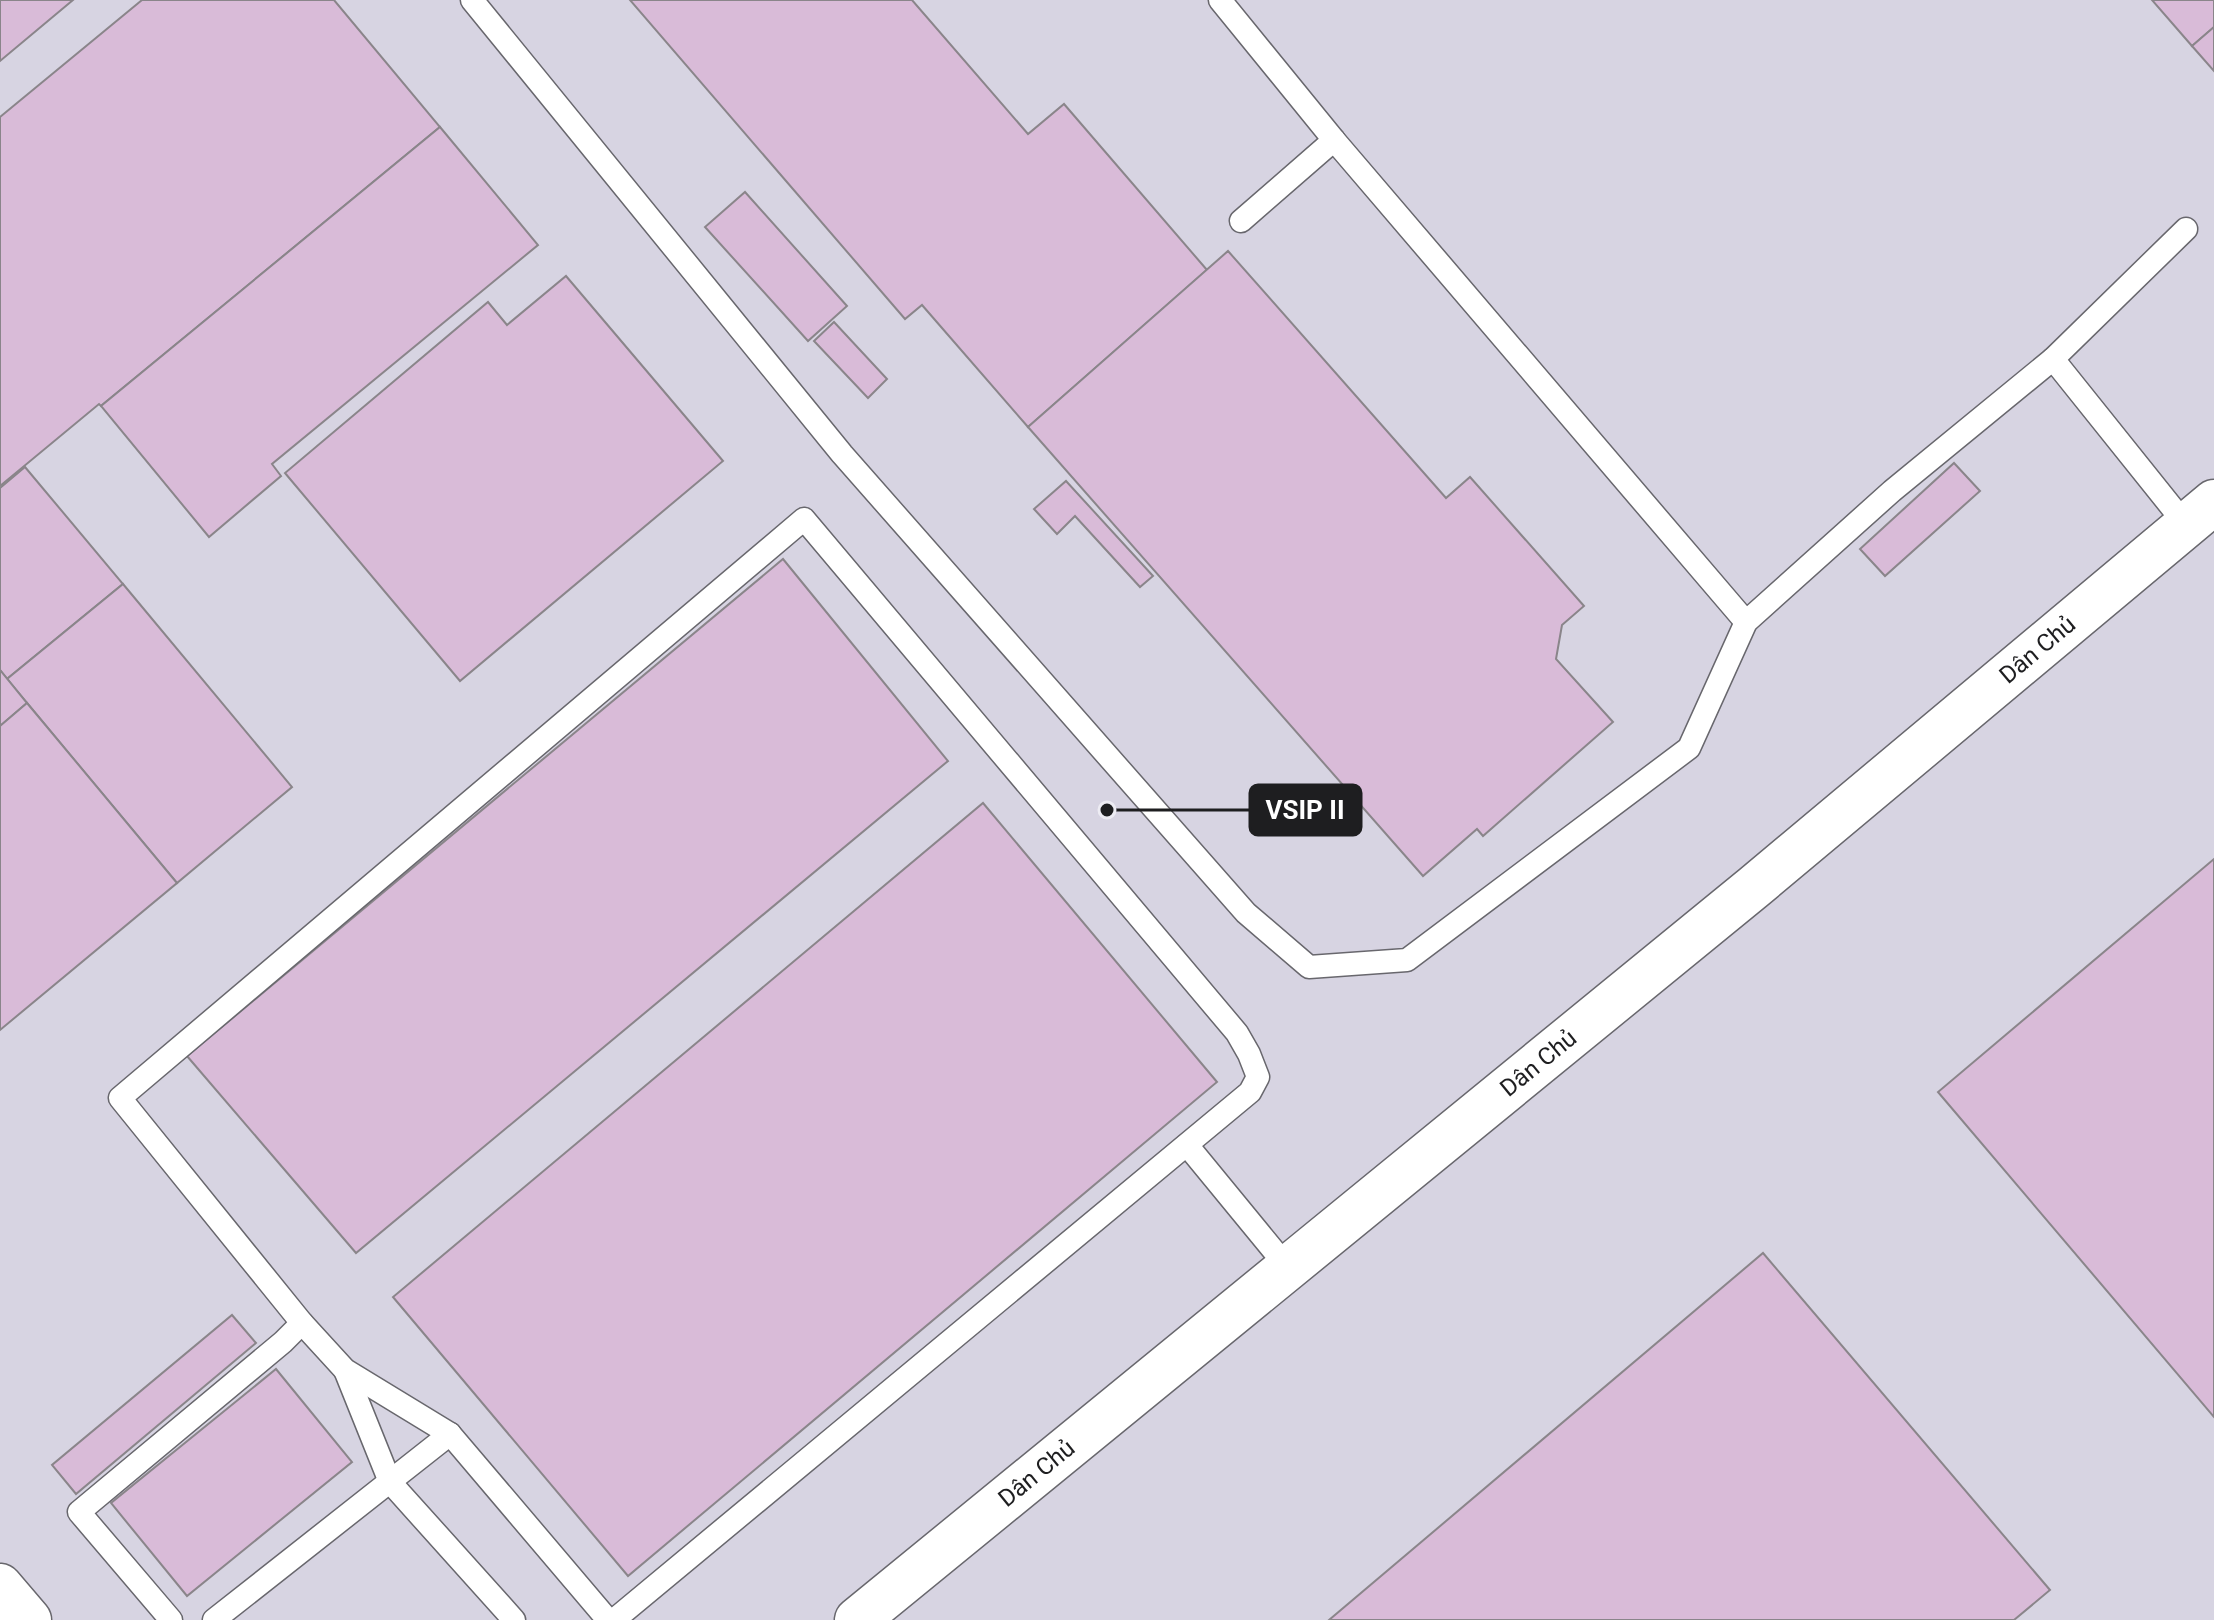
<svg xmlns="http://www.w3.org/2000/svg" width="2214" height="1620" font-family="Roboto,sans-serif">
  <rect width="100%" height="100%" fill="#e0dfe6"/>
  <!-- built -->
  <rect fill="#d7d4e2" x="0" y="0" width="2214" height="1620"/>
  <!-- building -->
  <g fill="#d9bbd8" stroke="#8a858a" stroke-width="2">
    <path d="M 0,0 L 73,0 L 0,61 Z"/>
    <path d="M 142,0 L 334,0 L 440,127 L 101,406 L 99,404 L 0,486 L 0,117 Z"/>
    <path d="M 630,0 L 912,0 L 1028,134 L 1064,104 L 1207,270 L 1028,427 L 922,305 L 905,319 Z"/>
    <path d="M 2152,0 L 2214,0 L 2214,27 L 2192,46 Z"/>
    <path d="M 2214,27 L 2214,71 L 2192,46 Z"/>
    <path d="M 440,127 L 538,245 L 272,464 L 281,476 L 209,537 L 101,406 Z"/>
    <path d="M 745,192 L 847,306 L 808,341 L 705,227 Z"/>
    <path d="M 1228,251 L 1446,498 L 1470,477 L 1584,606 L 1562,625 L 1556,659 L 1613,722 L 1483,836 L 1477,829 L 1423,876 L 1028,427 Z"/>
    <path d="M 566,276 L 723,461 L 460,681 L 285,473 L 488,302 L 507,325 Z"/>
    <path d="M 834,322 L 887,379 L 868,398 L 814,341 Z"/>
    <path d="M 1954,463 L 1980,491 L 1885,576 L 1860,549 Z"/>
    <path d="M 25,467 L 123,584 L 7,679 L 0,670 L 0,488 Z"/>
    <path d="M 1066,481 L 1153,576 L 1140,587 L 1075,516 L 1057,534 L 1034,509 Z"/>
    <path d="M 783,559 L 948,761 L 356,1253 L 187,1056 Z"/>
    <path d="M 123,584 L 292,787 L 177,883 L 7,679 Z"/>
    <path d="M 0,670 L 27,703 L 0,726 Z"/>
    <path d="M 27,703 L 177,883 L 0,1030 L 0,726 Z"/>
    <path d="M 983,803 L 1217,1082 L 628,1576 L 393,1297 Z"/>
    <path d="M 2214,859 L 2214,1417 L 1938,1092 Z"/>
    <path d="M 1763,1253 L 2050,1590 L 2014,1620 L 1329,1620 Z"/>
    <path d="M 232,1315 L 256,1343 L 76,1494 L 52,1465 Z"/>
    <path d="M 276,1369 L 352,1462 L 187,1596 L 111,1503 Z"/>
  </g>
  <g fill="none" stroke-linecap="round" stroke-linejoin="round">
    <defs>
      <g id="lane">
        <path d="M 472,0 L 842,454 L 1246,913 L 1309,967 L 1407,960 L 1689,748 L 1746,622 L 1892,491 L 2053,359 L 2186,525"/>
        <path d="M 1220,0 L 1334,140 L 1746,622"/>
        <path d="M 1241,221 L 1334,140"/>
        <path d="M 2053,359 L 2186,229"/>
        <path d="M 1187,1145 L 1288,1268"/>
        <path d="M 345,1370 L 390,1482 L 514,1620"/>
        <path d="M 171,1620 L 79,1512 L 283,1342 L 302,1323"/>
        <path d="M 214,1620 L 450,1434"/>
        <path d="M 608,1620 L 450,1434 L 345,1370 L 302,1323 L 120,1098 L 804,519 L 1237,1033 L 1249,1054 L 1258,1077 L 1250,1092 L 614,1620"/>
      </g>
      <g id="secondary">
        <path d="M 0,1586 L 29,1620"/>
        <path id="s1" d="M 857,1620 L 1754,887 L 2214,502"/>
      </g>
    </defs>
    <!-- lane casing -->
    <use href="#lane" stroke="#68676d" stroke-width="25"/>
    <!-- secondary casing -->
    <use href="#secondary" stroke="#68676d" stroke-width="47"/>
    <!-- lane -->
    <use href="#lane" stroke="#fff" stroke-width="22"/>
    <!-- secondary -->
    <use href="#secondary" stroke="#fff" stroke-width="44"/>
  </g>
  <g text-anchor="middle" stroke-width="6" stroke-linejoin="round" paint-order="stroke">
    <!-- street labels -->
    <g font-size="24" fill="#1e1e20" stroke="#edecf3">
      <text dy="8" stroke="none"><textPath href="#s1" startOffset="1528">Dân Chủ</textPath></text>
      <text dy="8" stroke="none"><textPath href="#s1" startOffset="880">Dân Chủ</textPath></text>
      <text dy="8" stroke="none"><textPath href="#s1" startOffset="232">Dân Chủ</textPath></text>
    </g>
  </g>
  <!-- callouts -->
  <path fill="none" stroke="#1e1e20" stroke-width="3" d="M1107 810L1250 810"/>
  <circle fill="#1e1e20" stroke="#edecf3" stroke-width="3" cx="1107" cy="810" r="8"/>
  <rect fill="#1e1e20" stroke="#1e1e20" stroke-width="3" x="1250" y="785" width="111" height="50" rx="8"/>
  <g font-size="26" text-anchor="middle" font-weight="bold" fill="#fff">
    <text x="1305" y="819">VSIP II</text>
  </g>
</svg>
